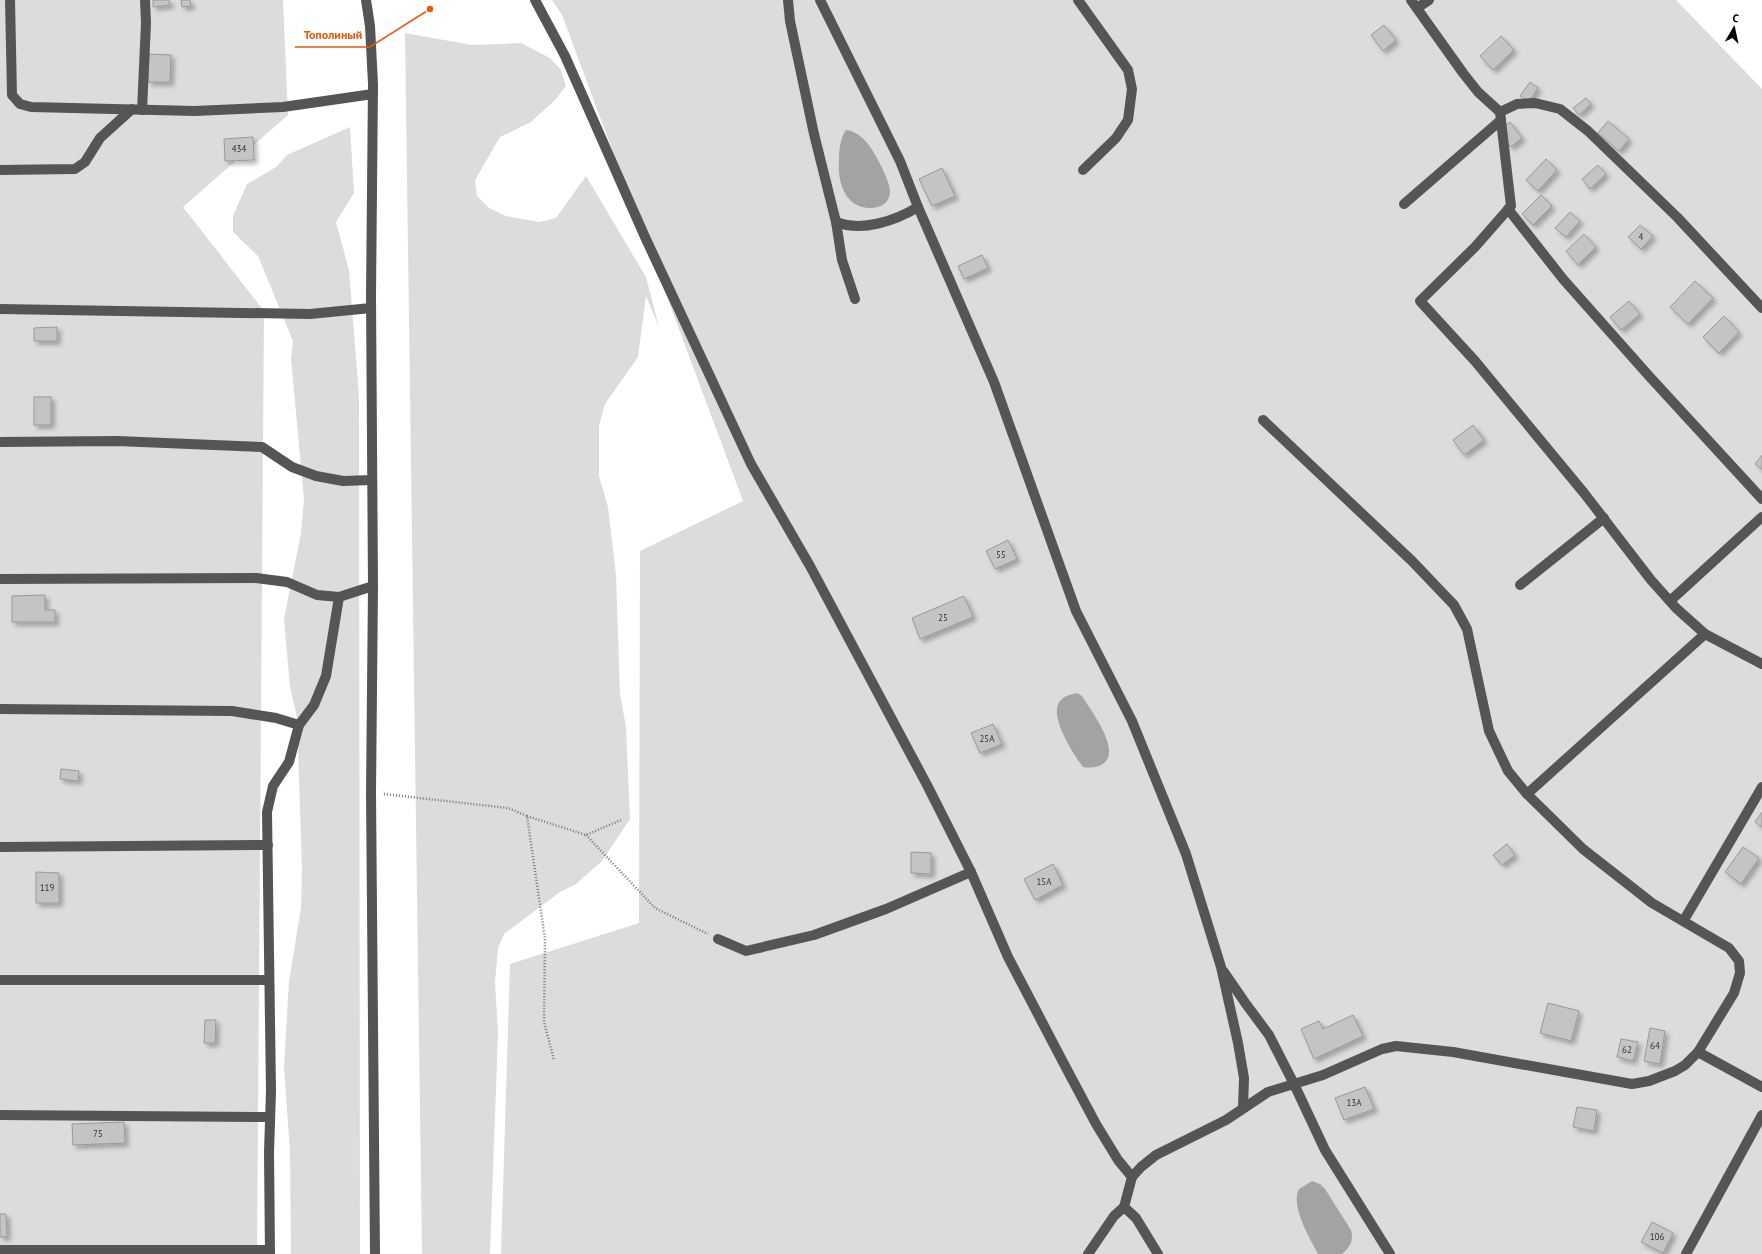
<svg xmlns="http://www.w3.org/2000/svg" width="1762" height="1254" font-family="'PT Sans',sans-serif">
  <defs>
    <filter id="shadow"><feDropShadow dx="3.5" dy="3.5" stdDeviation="2" flood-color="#0004"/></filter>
  </defs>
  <rect width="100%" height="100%" fill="#fff"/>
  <!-- green -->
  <g fill="#dcdcdc">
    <path d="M 0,0 L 283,0 L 288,115 L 183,207 L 264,311 L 257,1254 L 0,1254 Z"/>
    <path d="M 552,0 L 1676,0 L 1762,89 L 1762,1254 L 501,1254 L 510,964 L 639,923 L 640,551 L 743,501 L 562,15 Z"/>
    <path d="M 405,33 L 472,45 L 521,43 L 550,58 L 561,70 L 566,86 L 555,100 L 531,122 L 500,137 L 475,180 L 477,196 L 489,208 L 506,216 L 539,222 L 556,218 L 586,176 L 646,277 L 659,327 L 646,296 L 638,357 L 605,404 L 599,426 L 599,476 L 608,507 L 616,575 L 620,694 L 626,727 L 630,819 L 602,861 L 576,884 L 560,892 L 504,934 L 498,948 L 495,982 L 498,1033 L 490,1254 L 422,1254 Z"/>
    <path d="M 350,127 L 354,193 L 336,222 L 349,270 L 359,396 L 360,1254 L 291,1254 L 290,1152 L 284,1067 L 289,981 L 301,908 L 302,869 L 297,717 L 290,687 L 284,619 L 301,533 L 304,499 L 291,359 L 293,341 L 258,256 L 233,232 L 233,216 L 247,184 L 276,167 L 287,155 Z"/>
  </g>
  <!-- water -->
  <g fill="#a3a3a3">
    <path d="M 846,130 C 862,132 871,147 878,160 C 882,168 890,183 890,191 C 890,212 861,212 850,200 C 840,190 838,173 839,160 C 839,151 840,138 846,130 Z"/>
    <path d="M 1077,693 L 1082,696 C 1091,711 1121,749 1104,763 C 1098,768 1091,768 1083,767 C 1074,755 1048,716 1060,701 C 1064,696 1071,694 1077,693 Z"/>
    <path d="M 1312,1181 L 1320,1184 L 1325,1189 L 1351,1230 C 1354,1241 1350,1247 1342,1254 L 1318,1254 C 1310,1238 1290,1206 1299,1189 Z"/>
  </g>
  <!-- building -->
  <g fill="#c4c4c4" stroke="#999" filter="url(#shadow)">
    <path d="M 153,0 L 169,0 L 170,5 L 153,7 Z"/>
    <path d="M 181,0 L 190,0 L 191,6 L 182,7 Z"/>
    <path d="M 1384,25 L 1396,40 L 1383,51 L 1371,35 Z"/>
    <path d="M 1501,36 L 1514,50 L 1493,70 L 1480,56 Z"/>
    <path d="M 149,54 L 171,55 L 170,82 L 148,82 Z"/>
    <path d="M 1530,82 L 1538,88 L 1529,102 L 1520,96 Z"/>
    <path d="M 1586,98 L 1591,104 L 1579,115 L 1573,108 Z"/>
    <path d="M 1608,121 L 1629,139 L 1619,151 L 1598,133 Z"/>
    <path d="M 1510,122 L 1522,138 L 1511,147 L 1498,131 Z"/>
    <path d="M 253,137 L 254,160 L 225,161 L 224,139 Z"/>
    <path d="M 1546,159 L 1557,170 L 1538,191 L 1526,180 Z"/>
    <path d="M 1598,165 L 1606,174 L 1590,189 L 1582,179 Z"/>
    <path d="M 942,168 L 955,196 L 932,206 L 919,179 Z"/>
    <path d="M 1541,195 L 1552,206 L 1533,225 L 1522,214 Z"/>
    <path d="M 1570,212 L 1580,221 L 1566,237 L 1555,228 Z"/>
    <path d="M 1640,225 L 1653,236 L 1641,249 L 1628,237 Z"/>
    <path d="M 1584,234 L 1596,247 L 1578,265 L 1566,251 Z"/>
    <path d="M 982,255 L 988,268 L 964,279 L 958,266 Z"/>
    <path d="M 1695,281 L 1713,298 L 1688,324 L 1670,307 Z"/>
    <path d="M 1629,301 L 1640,314 L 1621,330 L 1610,317 Z"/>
    <path d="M 1724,316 L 1739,332 L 1719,353 L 1703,337 Z"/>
    <path d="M 57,327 L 57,341 L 34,341 L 34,328 Z"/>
    <rect x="34" y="397" width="17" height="28"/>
    <path d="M 1473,425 L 1484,440 L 1464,455 L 1453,440 Z"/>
    <path d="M 1762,455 L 1762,469 L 1755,464 Z"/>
    <path d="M 1008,540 L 1017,559 L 995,569 L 986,551 Z"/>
    <path d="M 45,595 L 45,610 L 55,610 L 55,622 L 12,622 L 12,596 Z"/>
    <path d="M 964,596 L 973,617 L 920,639 L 912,618 Z"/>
    <path d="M 993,724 L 1002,744 L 980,753 L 971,733 Z"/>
    <path d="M 61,769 L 79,771 L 78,781 L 60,779 Z"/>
    <path d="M 1762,812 L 1762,827 L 1755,822 Z"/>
    <path d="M 1507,844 L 1515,855 L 1502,865 L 1493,855 Z"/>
    <path d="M 1743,847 L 1759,858 L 1741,884 L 1725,872 Z"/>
    <path d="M 911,852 L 931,853 L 931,874 L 911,873 Z"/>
    <path d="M 1053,864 L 1063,885 L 1035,900 L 1024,879 Z"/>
    <path d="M 36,872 L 59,873 L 59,903 L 36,903 Z"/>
    <path d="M 1548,1003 L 1579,1011 L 1571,1041 L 1540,1033 Z"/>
    <path d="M 1353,1015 L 1363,1036 L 1314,1059 L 1301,1029 L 1319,1021 L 1323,1029 Z"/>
    <path d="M 205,1020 L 216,1020 L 215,1043 L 204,1043 Z"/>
    <path d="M 1650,1028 L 1665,1031 L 1660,1064 L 1644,1061 Z"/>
    <path d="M 1621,1039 L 1638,1042 L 1633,1061 L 1617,1057 Z"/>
    <path d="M 1365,1087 L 1374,1109 L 1344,1120 L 1335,1098 Z"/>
    <path d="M 1577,1107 L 1597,1110 L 1594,1131 L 1573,1127 Z"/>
    <path d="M 124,1122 L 125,1143 L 73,1145 L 72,1124 Z"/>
    <path d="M 0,1214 L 6,1214 L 7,1237 L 0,1237 Z"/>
    <path d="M 1652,1222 L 1673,1233 L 1663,1253 L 1641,1242 Z"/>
  </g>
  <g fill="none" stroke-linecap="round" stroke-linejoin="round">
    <!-- path -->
    <g stroke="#777" stroke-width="2.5" stroke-dasharray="1 2" stroke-linecap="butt">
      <path d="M 384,794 L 508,808 L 527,816 L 545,939 L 544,1022 L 554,1060"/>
      <path d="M 527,816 L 586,835 L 621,820"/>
      <path d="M 586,835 L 655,908 L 708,934"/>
    </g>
    <!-- minor -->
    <g stroke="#555" stroke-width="10">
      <path d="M 10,0 L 12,95 L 20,104 L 31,107 L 195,111 L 283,107 L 373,94"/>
      <path d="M 366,0 L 370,26 L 373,84 L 371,296 L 373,586 L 371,793 L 375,1254"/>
      <path d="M 535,0 L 565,56 L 645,237 L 751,464 L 810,566 L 927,785 L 971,872 L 1008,957 L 1064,1064 L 1096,1124 L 1118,1160 L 1132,1177"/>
      <path d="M 788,0 L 790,21 L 814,134 L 836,222 L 842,260 L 855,299"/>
      <path d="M 820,0 L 900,161 L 918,207 L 994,382 L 1076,611 L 1132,721 L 1186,854 L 1221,967 L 1238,1043 L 1244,1078 L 1243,1108"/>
      <path d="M 1078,0 L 1128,70 L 1132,89 L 1128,120 L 1116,138 L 1083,170"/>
      <path d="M 1411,0 L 1463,73 L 1478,92 L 1500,112 L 1517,104 L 1535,103 L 1560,109 L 1588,131 L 1677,217 L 1762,308"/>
      <path d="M 1417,8 L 1429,0"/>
      <path d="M 142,110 L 146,23 L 145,0"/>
      <path d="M 1500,112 L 1511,206 L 1475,247 L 1420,301 L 1475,361 L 1584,493 L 1651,580 L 1676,608 L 1705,634 L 1762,664"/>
      <path d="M 0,170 L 75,169 L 85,162 L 100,138 L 132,109"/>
      <path d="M 1404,204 L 1501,120"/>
      <path d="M 1508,209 L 1563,279 L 1649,376 L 1762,499"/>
      <path d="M 836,222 C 862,232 895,221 918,207"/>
      <path d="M 0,309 L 310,314 L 371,308"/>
      <path d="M 0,442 L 117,441 L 262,447 L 292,467 L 316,476 L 343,481 L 372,480"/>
      <path d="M 0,579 L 256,578 L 287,582 L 317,595 L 339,597 L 373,586"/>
      <path d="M 1520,585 L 1604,518"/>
      <path d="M 1670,601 L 1762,517"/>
      <path d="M 0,709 L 232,711 L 276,718 L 299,725"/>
      <path d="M 1527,794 L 1705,634"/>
      <path d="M 0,847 L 268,845"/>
      <path d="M 1684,920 L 1762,787"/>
      <path d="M 718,939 L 746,951 L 814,935 L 886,909 L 971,872"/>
      <path d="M 1224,972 L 1246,1004 L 1269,1035 L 1294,1084 L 1325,1150 L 1390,1254"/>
      <path d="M 0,980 L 269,980"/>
      <path d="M 1698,1052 L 1762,1087"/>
      <path d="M 0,1115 L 270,1117"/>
      <path d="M 1124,1207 L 1136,1218 L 1158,1254"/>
      <path d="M 0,1250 L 270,1250"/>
      <path d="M 270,1254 L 269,1152 L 271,1091 L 267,812 L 273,786 L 289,762 L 299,725 L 314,705 L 326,676 L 339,597"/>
      <path d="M 1088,1254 L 1114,1216 L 1124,1207 L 1132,1177 L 1141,1167 L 1156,1155 L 1226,1120 L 1268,1092 L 1323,1075 L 1382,1049 L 1396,1046 L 1453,1052 L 1632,1084 L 1649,1081 L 1675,1071 L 1685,1065 L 1698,1052 L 1734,993 L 1740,973 L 1739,961 L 1729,948 L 1652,903 L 1583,849 L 1527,794 L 1508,771 L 1489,731 L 1467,629 L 1454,605 L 1412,561 L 1263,420"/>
      <path d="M 1686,1254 L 1762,1115"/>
    </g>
  </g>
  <g text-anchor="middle" stroke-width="3.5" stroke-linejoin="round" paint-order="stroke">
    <!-- number labels -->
    <g font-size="9" fill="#313131">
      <text x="239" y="152">434</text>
      <text x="1641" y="240">4</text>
      <text x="1001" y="558">55</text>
      <text x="943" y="621">25</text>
      <text x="987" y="742">25А</text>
      <text x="1044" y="885">15А</text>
      <text x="47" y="891">119</text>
      <text x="1655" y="1049">64</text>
      <text x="1627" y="1053">62</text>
      <text x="1354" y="1106">13А</text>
      <text x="98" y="1137">75</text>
      <text x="1657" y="1240">106</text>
    </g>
  </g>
  <!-- callouts -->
  <path fill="none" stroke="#e8590c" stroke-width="1.5" d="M430 9L370 47H295"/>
  <circle fill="#e8590c" stroke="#fff" stroke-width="1.5" cx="430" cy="9" r="4"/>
  <g font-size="12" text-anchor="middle" font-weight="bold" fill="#e8590c" stroke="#fff" stroke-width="3.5" stroke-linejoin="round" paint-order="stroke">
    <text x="333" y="39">Тополиный</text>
  </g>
  <!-- north arrow -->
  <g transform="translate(1734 28) rotate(9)" stroke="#ffffff" stroke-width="3" paint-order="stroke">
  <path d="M0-3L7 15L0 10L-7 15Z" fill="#000000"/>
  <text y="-6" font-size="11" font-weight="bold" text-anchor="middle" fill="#000000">С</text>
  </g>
</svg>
